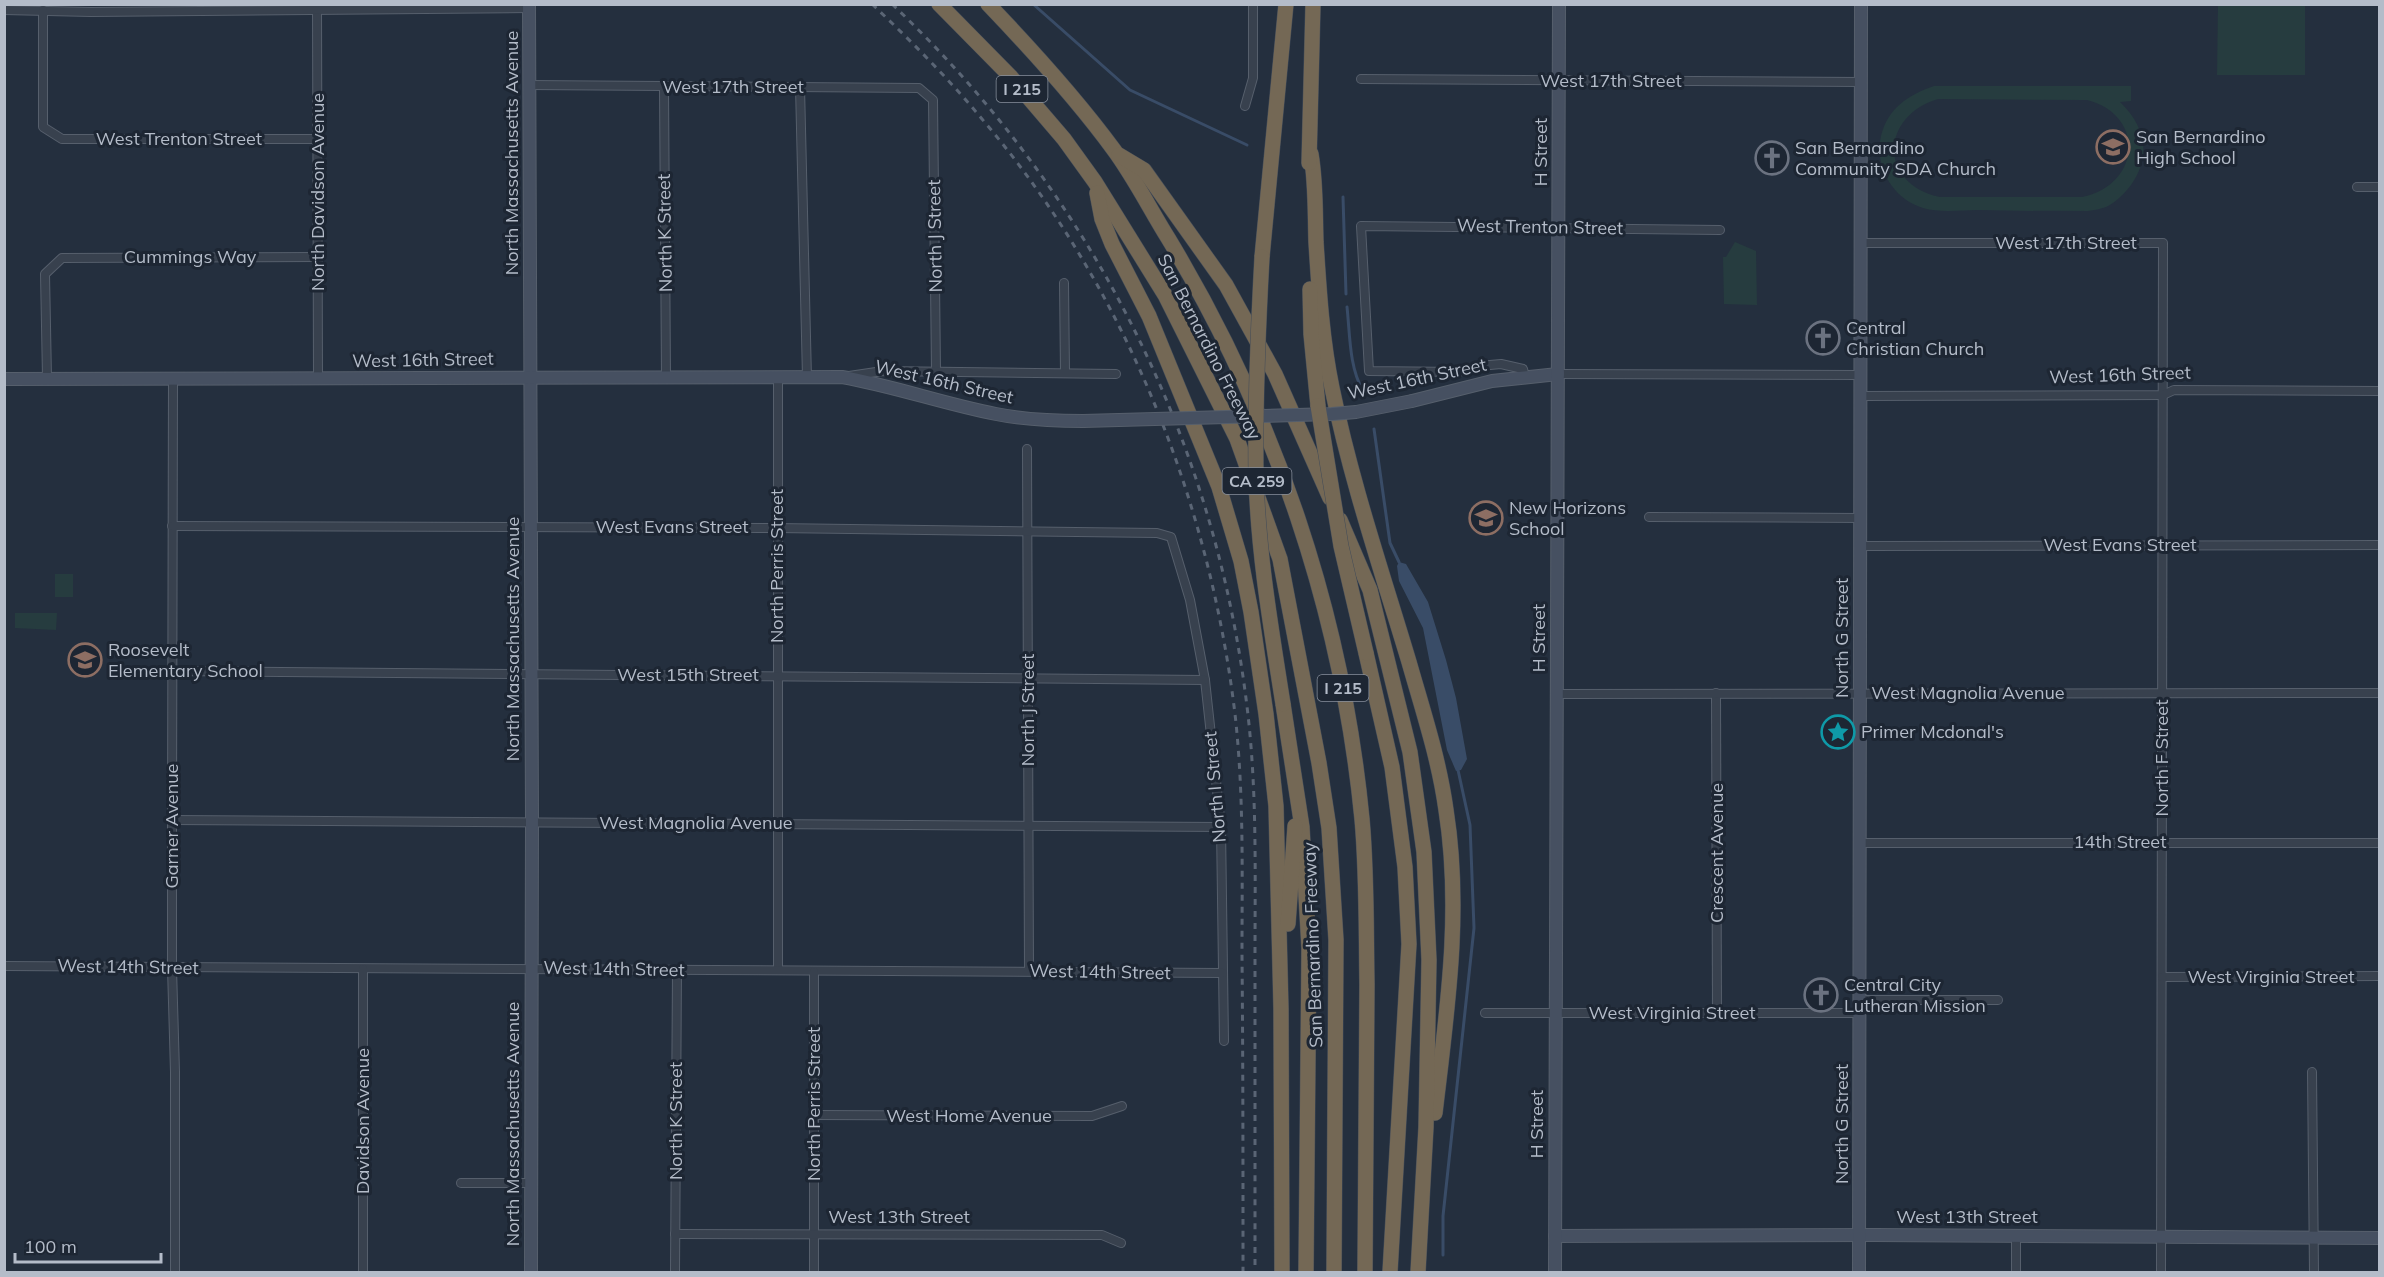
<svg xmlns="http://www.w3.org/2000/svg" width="2384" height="1277" font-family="Mulish,sans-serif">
  <rect width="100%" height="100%" fill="#242f3e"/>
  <!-- green -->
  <g fill="#263c3f" fill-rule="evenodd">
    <path d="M 2218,5 L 2305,5 L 2305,75 L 2217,75 Z"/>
    <path d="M 1934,86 L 2131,86 L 2131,101 L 2120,102 C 2145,126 2152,155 2131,185 C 2125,193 2115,203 2106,207 C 2101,209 2094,210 2088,211 C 2051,211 2015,211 1978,210 C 1961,210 1940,213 1923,208 C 1893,199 1874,167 1881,136 C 1888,108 1908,95 1934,86 ZM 1938,99 L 2087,100 C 2146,115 2141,185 2082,197 L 1940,197 C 1877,183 1881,116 1938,99 Z"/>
    <path d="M 1735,242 L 1756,251 L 1757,305 L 1724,304 L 1723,257 L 1726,257 Z"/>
    <rect x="55" y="574" width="18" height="23"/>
    <path d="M 15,613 L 57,613 L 56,630 L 15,628 Z"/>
  </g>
  <!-- water -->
  <path fill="#394c67" d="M 1399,562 L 1406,564 L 1428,602 L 1446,660 L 1456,698 L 1467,759 L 1461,770 L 1456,771 L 1447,750 L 1423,628 L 1399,581 L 1397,566 Z"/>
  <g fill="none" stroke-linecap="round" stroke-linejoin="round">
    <!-- stream -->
    <g stroke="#394c67" stroke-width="3">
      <path d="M 1033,4 L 1130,90 L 1247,145"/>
      <path d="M 1343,197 L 1346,294"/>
      <path d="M 1347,307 C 1350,334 1349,367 1363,391"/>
      <path d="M 1374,429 L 1390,543 L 1399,562"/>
      <path d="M 1443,1255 L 1443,1216 L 1474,928 L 1470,825 L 1458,770"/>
    </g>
    <defs>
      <g id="street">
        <path d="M 317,4 L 318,379"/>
        <path d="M 4,10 L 91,12 L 529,8"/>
        <path d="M 43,10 L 43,127 L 62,139 L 317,139"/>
        <path d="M 1361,79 L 1861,82"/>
        <path d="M 529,85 L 919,88 L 933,100 L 936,372"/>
        <path d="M 664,87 L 666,378"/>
        <path d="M 800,87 L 807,378"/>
        <path d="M 1245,106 L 1253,78 L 1253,4"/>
        <path d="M 2357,187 L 2380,187"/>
        <path d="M 1861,243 L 2163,243 L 2161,1272"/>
        <path d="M 1064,283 L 1065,373"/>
        <path d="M 1558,374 L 1861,375"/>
        <path d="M 849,376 L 883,371 L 1116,374"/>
        <path d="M 1525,377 L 1523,369 L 1501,364 L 1479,366 L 1459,372 L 1369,371 L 1361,226 L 1720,230"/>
        <path d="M 47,378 L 45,274 L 62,258 L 318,257"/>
        <path d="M 778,378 L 778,970"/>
        <path d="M 173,379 L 172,820 L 172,968 L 175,1072 L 175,1272"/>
        <path d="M 1861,396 L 2163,395 L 2174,390 L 2380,391"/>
        <path d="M 1027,449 L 1029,971"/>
        <path d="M 1649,517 L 1860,518"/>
        <path d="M 172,526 L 776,528 L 1157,533 L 1171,537 L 1190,600 L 1205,680 L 1221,827 L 1224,1041"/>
        <path d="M 1860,546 L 2380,545"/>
        <path d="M 172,671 L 1205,680"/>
        <path d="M 1716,693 L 1717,1013"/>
        <path d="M 1557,694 L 2380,693"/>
        <path d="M 172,820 L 1221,827"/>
        <path d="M 1860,843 L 2380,843"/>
        <path d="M 4,966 L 1223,973"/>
        <path d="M 814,972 L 814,1272"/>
        <path d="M 2162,977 L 2380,976"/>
        <path d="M 1860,1000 L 1998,1000"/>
        <path d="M 1485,1013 L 1860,1013"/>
        <path d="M 2312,1072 L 2314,1272"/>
        <path d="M 814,1115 L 1092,1116 L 1122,1106"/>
        <path d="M 461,1183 L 531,1183"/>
        <path d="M 675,1234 L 1102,1235 L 1121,1243"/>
        <path d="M 363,1272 L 363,969"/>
        <path d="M 675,1272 L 677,970"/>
        <path d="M 2016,1272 L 2016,1235"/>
      </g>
      <g id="secondary">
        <path d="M 529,4 L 532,822 L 531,1272"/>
        <path d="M 4,379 L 842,377 C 894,386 944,404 996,414 C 1025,420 1054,421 1083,421"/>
        <path d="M 1412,401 L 1492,381 L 1558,374"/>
        <path d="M 1555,1236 L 1875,1235 L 2380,1238"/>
        <path d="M 1555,1272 L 1559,4"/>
        <path d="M 1859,1272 L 1861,4"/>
      </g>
      <g id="highway">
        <path d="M 939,4 L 1010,76 L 1064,139 L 1095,182 L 1165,295 L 1237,439 L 1280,559 L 1319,763 L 1329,828 L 1336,940 L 1334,1272"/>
        <path d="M 988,4 C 1033,51 1076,98 1114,150 C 1134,177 1150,209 1168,238 C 1275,415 1342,613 1362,819 C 1367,874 1366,929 1367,984 C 1367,1080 1366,1176 1365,1272"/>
        <path d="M 1311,154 C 1316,183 1315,212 1316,242 C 1319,290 1322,340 1332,388 C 1351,481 1382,572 1409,662 C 1423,711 1439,759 1446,810 C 1462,911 1447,1011 1435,1113"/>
        <path d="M 1119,155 L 1144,170 L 1226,285 L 1275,374 L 1330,498"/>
        <path d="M 1309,163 L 1313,4"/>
        <path d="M 1097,193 L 1102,219 L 1112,244 L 1149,316 L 1219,487 L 1241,561 L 1251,612 L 1266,714 L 1276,806 L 1281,1009 L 1282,1272"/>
        <path d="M 1262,257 L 1286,4"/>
        <path d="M 1310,289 L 1311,334 L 1318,406"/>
        <path d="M 1340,520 L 1370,590 L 1410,752 L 1424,852 L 1429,960 L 1426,1127 L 1418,1272"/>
        <path d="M 1366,653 L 1392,767 L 1405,867 L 1409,944 L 1390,1272"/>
        <path d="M 1283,704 L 1302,827 L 1309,948 L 1306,1272"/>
        <path d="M 1288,924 L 1295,826"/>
      </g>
    </defs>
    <!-- street casing -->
    <use href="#street" stroke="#565f6c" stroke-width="10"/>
    <!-- secondary casing -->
    <use href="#secondary" stroke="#565f6c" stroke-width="14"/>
    <!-- highway casing -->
    <use href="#highway" stroke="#434c59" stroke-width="16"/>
    <!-- street -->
    <use href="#street" stroke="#38414e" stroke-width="8"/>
    <!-- secondary -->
    <use href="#secondary" stroke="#465061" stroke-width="12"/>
    <!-- highway -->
    <use href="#highway" stroke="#746855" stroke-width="15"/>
    <!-- rail -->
    <g stroke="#5a6575" stroke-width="3" stroke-dasharray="6 6" stroke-linecap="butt">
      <path d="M 872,4 C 911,41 948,78 982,119 C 1124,285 1209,498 1235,714 C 1244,794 1242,875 1242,955 C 1243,1061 1243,1167 1243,1272"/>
      <path d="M 892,4 C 1092,194 1217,441 1248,715 C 1257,795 1255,876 1255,956 C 1255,1061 1255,1167 1255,1272"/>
    </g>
    <defs>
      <path id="secondary-bridge" d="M 1083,421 L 1332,414 L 1356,412 L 1412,401"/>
      <g id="highway-bridge">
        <path d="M 1262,257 C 1258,330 1255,403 1256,476 C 1258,552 1271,628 1283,704"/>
        <path d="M 1318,406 L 1341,546 L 1366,653"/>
      </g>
    </defs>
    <!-- secondary-bridge casing -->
    <use href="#secondary-bridge" stroke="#565f6c" stroke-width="14" stroke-linecap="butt"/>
    <!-- highway-bridge casing -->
    <use href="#highway-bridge" stroke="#434c59" stroke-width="16" stroke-linecap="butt"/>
    <!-- secondary-bridge -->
    <use href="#secondary-bridge" stroke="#465061" stroke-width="12"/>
    <!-- highway-bridge -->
    <use href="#highway-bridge" stroke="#746855" stroke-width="15"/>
  </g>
  <!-- icons -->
  <defs>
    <symbol id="school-ring" viewBox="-11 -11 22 22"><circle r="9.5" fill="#1d2633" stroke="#8d6e63" stroke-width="1.5"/><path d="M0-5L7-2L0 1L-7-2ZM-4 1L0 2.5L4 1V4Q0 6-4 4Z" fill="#8d6e63"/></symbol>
    <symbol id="church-ring" viewBox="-11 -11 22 22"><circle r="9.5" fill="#1d2633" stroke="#6b7280" stroke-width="1.5"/><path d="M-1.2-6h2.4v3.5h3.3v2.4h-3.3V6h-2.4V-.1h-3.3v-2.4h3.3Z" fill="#6b7280"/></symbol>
    <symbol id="sight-ring" viewBox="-11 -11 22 22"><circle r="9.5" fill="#1d2633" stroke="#0f9aa8" stroke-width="1.5"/><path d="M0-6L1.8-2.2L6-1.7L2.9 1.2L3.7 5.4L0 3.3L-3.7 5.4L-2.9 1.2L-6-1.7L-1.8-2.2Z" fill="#0f9aa8"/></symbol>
  </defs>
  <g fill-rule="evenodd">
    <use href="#school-ring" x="2094" y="128" width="38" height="38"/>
    <use href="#church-ring" x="1753" y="139" width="38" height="38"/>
    <use href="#church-ring" x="1804" y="319" width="38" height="38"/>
    <use href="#school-ring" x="1467" y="499" width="38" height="38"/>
    <use href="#school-ring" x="66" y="641" width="38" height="38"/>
    <use href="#sight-ring" x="1819" y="713" width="38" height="38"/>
    <use href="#church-ring" x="1802" y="976" width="38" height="38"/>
  </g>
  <g text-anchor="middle" stroke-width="6" stroke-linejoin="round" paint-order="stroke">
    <!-- shield labels -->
    <g fill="#1d2633" stroke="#878f9c" stroke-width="1.5">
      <rect x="996.5" y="76" width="51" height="26" rx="4.5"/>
      <rect x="1222.5" y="468" width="69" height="26" rx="4.5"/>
      <rect x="1317.5" y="675" width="51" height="26" rx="4.5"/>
    </g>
    <g font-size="16" font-weight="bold" fill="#b4bcc9">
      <text x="1022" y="95">I 215</text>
      <text x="1257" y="487">CA 259</text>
      <text x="1343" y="694">I 215</text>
    </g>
    <!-- street labels -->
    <g font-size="18" fill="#b4bcc9" stroke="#1d2633">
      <text x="1611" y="87">West 17th Street</text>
      <text x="733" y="93">West 17th Street</text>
      <text x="179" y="145">West Trenton Street</text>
      <text transform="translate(1541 152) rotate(-90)" y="6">H Street</text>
      <text transform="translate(512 153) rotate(-90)" y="6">North Massachusetts Avenue</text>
      <text transform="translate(318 192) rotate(-90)" y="6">North Davidson Avenue</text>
      <text transform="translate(1540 227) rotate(1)" y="6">West Trenton Street</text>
      <text transform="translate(665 233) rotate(-91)" y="6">North K Street</text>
      <text transform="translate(935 236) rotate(-91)" y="6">North J Street</text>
      <text x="2066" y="249">West 17th Street</text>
      <text x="190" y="263">Cummings Way</text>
      <text transform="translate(1209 347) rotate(63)" y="6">San Bernardino Freeway</text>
      <text transform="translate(423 360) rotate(-1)" y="6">West 16th Street</text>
      <text transform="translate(2120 375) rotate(-2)" y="6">West 16th Street</text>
      <text transform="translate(1417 379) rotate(-12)" y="6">West 16th Street</text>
      <text transform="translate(944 382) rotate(13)" y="6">West 16th Street</text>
      <text x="672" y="533">West Evans Street</text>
      <text x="2120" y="551">West Evans Street</text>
      <text transform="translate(777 566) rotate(-90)" y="6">North Perris Street</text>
      <text transform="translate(1539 638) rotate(-90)" y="6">H Street</text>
      <text transform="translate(1842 638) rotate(-90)" y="6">North G Street</text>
      <text transform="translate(513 639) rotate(-90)" y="6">North Massachusetts Avenue</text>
      <text x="688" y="681">West 15th Street</text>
      <text x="1968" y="699">West Magnolia Avenue</text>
      <text transform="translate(1028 710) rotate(-90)" y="6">North J Street</text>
      <text transform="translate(2162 758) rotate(-90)" y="6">North F Street</text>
      <text transform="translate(1215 787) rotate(-95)" y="6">North I Street</text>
      <text x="696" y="829">West Magnolia Avenue</text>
      <text transform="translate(172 826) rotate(-90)" y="6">Garner Avenue</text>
      <text x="2120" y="848">14th Street</text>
      <text transform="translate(1717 853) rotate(-90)" y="6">Crescent Avenue</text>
      <text transform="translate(1313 945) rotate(-92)" y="6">San Bernardino Freeway</text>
      <text transform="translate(128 967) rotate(1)" y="6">West 14th Street</text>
      <text transform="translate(614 969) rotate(1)" y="6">West 14th Street</text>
      <text transform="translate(1100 972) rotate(1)" y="6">West 14th Street</text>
      <text x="2271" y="983">West Virginia Street</text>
      <text x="1672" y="1019">West Virginia Street</text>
      <text transform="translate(814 1104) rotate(-90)" y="6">North Perris Street</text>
      <text x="969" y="1122">West Home Avenue</text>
      <text transform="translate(363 1121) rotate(-90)" y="6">Davidson Avenue</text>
      <text transform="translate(676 1121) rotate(-90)" y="6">North K Street</text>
      <text transform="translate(513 1124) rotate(-90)" y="6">North Massachusetts Avenue</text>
      <text transform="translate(1537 1124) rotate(-90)" y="6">H Street</text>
      <text transform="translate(1842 1124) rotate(-90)" y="6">North G Street</text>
      <text x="899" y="1223">West 13th Street</text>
      <text x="1967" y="1223">West 13th Street</text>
    </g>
    <!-- poi labels -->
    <g font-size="18" fill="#b4bcc9" stroke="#1d2633" text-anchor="start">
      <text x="2136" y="143">San Bernardino<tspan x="2136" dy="21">High School</tspan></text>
      <text x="1795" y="154">San Bernardino<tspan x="1795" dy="21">Community SDA Church</tspan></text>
      <text x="1846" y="334">Central<tspan x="1846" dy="21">Christian Church</tspan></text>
      <text x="1509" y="514">New Horizons<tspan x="1509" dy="21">School</tspan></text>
      <text x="108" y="656">Roosevelt<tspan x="108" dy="21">Elementary School</tspan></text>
      <text x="1861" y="738">Primer Mcdonal's</text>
      <text x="1844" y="991">Central City<tspan x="1844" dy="21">Lutheran Mission</tspan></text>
    </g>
  </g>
  <!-- border -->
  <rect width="2384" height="1277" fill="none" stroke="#b4bcc9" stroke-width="12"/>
  <!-- scale -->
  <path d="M15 1253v9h146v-9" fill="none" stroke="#b4bcc9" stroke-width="3"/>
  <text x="24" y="1253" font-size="18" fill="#b4bcc9" stroke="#1d2633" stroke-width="4.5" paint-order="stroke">100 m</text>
</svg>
